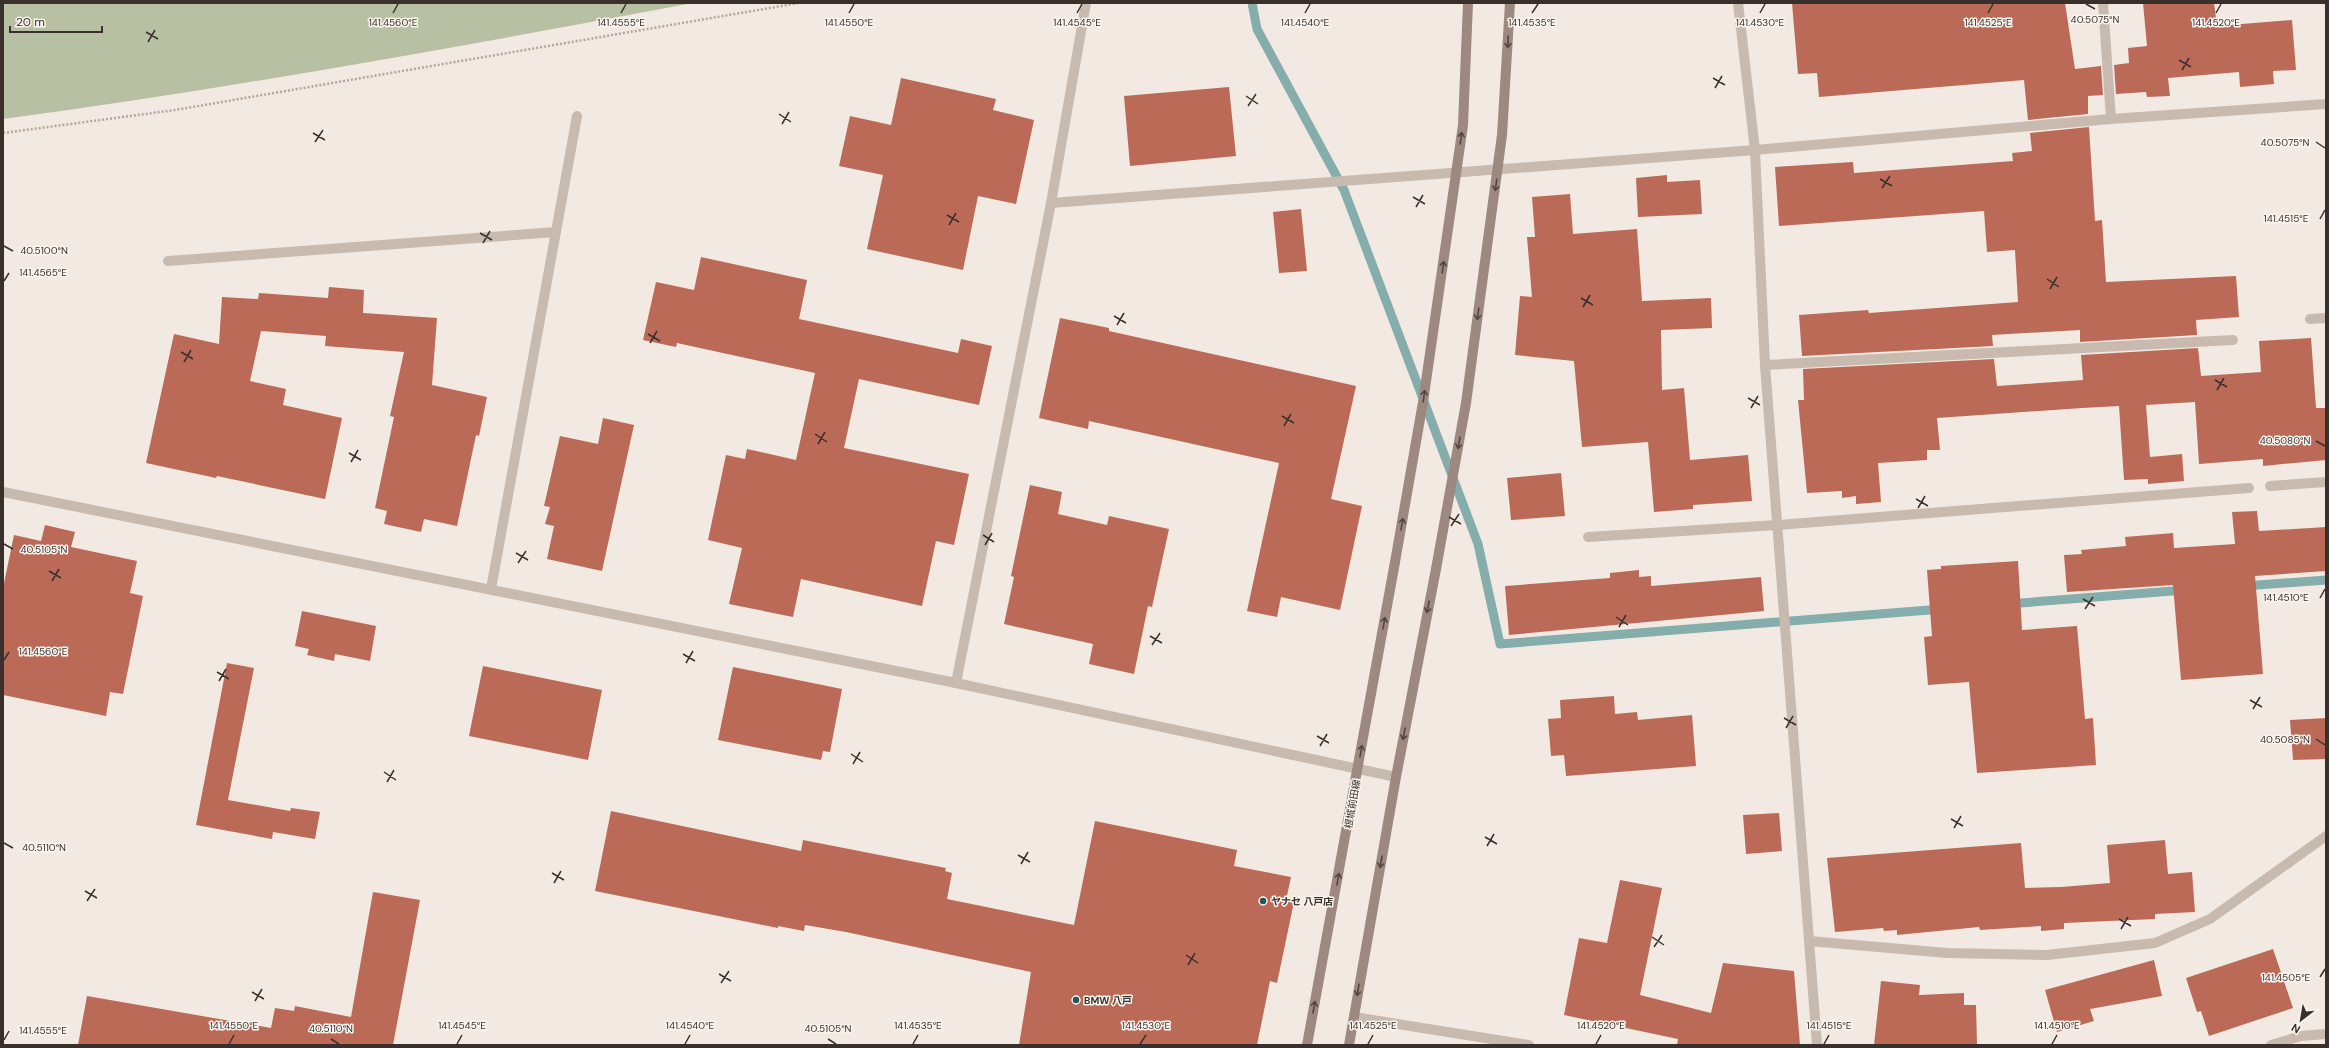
<svg xmlns="http://www.w3.org/2000/svg" width="2329" height="1048" font-family="'DM Sans','Noto Sans JP',sans-serif">
  <rect width="100%" height="100%" fill="#f2eae2"/>
  <!-- green -->
  <path fill="#b8c0a3" d="M 3,3 L 693,3 C 464,46 234,88 3,119 Z"/>
  <g fill="none" stroke-linecap="round" stroke-linejoin="round">
    <!-- stream -->
    <g stroke="#84adac" stroke-width="9">
      <path d="M 1252,3 L 1257,29 L 1344,190 L 1478,544 L 1500,644 L 1942,609"/>
      <path d="M 2244,586 L 2326,580"/>
      <path d="M 2008,604 L 2185,590"/>
    </g>
  </g>
  <!-- building -->
  <g fill="#bb6a57">
    <path d="M 1792,3 L 2065,3 L 2075,69 L 2101,66 L 2103,95 L 2088,96 L 2088,114 L 2028,120 L 2024,80 L 1819,97 L 1817,73 L 1798,74 Z"/>
    <path d="M 2143,3 L 2214,3 L 2217,26 L 2292,20 L 2296,70 L 2273,71 L 2274,84 L 2240,87 L 2239,72 L 2168,78 L 2170,96 L 2147,97 L 2146,92 L 2116,94 L 2114,65 L 2129,63 L 2128,48 L 2147,46 Z"/>
    <path d="M 901,78 L 996,99 L 993,110 L 1034,120 L 1016,204 L 978,196 L 963,270 L 867,249 L 883,175 L 839,166 L 850,116 L 891,125 Z"/>
    <path d="M 1229,87 L 1236,156 L 1130,166 L 1124,96 Z"/>
    <path d="M 2089,127 L 2095,221 L 2102,220 L 2106,282 L 2236,276 L 2239,317 L 2196,320 L 2197,335 L 2080,342 L 2080,330 L 1992,335 L 1993,346 L 1802,356 L 1799,315 L 1868,310 L 1869,313 L 2018,302 L 2015,250 L 1987,252 L 1984,211 L 1779,226 L 1775,167 L 1853,162 L 1854,173 L 2013,161 L 2012,153 L 2032,151 L 2030,133 Z"/>
    <path d="M 1667,175 L 1667,182 L 1700,180 L 1702,214 L 1638,217 L 1636,178 Z"/>
    <path d="M 1570,194 L 1573,234 L 1637,229 L 1642,301 L 1711,298 L 1712,328 L 1661,330 L 1662,390 L 1684,388 L 1690,460 L 1748,455 L 1752,501 L 1693,505 L 1693,509 L 1654,512 L 1648,442 L 1582,447 L 1574,361 L 1515,355 L 1520,296 L 1532,297 L 1527,237 L 1535,237 L 1532,197 Z"/>
    <path d="M 1301,209 L 1307,271 L 1279,273 L 1273,212 Z"/>
    <path d="M 701,257 L 807,280 L 799,319 L 958,353 L 961,339 L 992,346 L 979,405 L 859,379 L 844,448 L 969,474 L 954,545 L 936,541 L 922,606 L 801,579 L 793,617 L 729,604 L 742,548 L 708,540 L 726,455 L 745,459 L 747,449 L 796,460 L 815,373 L 677,343 L 676,347 L 643,340 L 656,282 L 694,290 Z"/>
    <path d="M 329,287 L 364,290 L 363,313 L 437,318 L 432,385 L 487,397 L 479,436 L 476,435 L 457,526 L 424,519 L 421,532 L 384,524 L 387,511 L 375,508 L 394,417 L 390,416 L 404,352 L 325,346 L 326,336 L 261,331 L 250,381 L 286,389 L 283,405 L 342,418 L 325,499 L 217,476 L 216,478 L 146,463 L 174,334 L 219,344 L 222,297 L 258,299 L 259,293 L 328,298 Z"/>
    <path d="M 1060,318 L 1109,328 L 1109,331 L 1356,386 L 1331,499 L 1362,506 L 1340,610 L 1281,597 L 1277,617 L 1247,611 L 1279,463 L 1089,421 L 1088,429 L 1039,418 Z"/>
    <path d="M 2311,338 L 2316,408 L 2326,408 L 2326,460 L 2263,466 L 2263,459 L 2199,464 L 2195,402 L 2146,405 L 2150,457 L 2182,454 L 2184,481 L 2148,484 L 2148,479 L 2124,480 L 2119,406 L 2082,408 L 1937,418 L 1940,450 L 1927,450 L 1927,460 L 1878,463 L 1881,502 L 1856,504 L 1856,496 L 1842,498 L 1842,491 L 1807,493 L 1798,400 L 1804,400 L 1803,369 L 1994,359 L 1997,386 L 2083,380 L 2081,355 L 2198,348 L 2201,376 L 2261,372 L 2259,341 Z"/>
    <path d="M 603,418 L 634,425 L 602,571 L 547,559 L 554,526 L 545,524 L 550,507 L 544,506 L 560,436 L 598,444 Z"/>
    <path d="M 1561,473 L 1565,516 L 1511,520 L 1507,478 Z"/>
    <path d="M 1030,485 L 1062,492 L 1058,514 L 1107,525 L 1109,516 L 1169,529 L 1152,607 L 1148,606 L 1134,674 L 1089,664 L 1093,644 L 1004,624 L 1014,577 L 1011,576 Z"/>
    <path d="M 2257,511 L 2259,531 L 2326,527 L 2326,571 L 2255,576 L 2263,674 L 2181,680 L 2173,585 L 2067,592 L 2064,555 L 2082,554 L 2081,550 L 2126,546 L 2125,537 L 2173,533 L 2174,548 L 2235,544 L 2232,512 Z"/>
    <path d="M 45,525 L 75,532 L 71,547 L 137,561 L 130,593 L 143,596 L 123,694 L 110,692 L 106,716 L 3,695 L 3,588 L 14,535 L 41,541 Z"/>
    <path d="M 2018,561 L 2022,630 L 2077,626 L 2085,719 L 2093,718 L 2096,765 L 1977,773 L 1969,682 L 1928,685 L 1924,637 L 1932,636 L 1927,570 L 1941,569 L 1941,566 Z"/>
    <path d="M 1639,570 L 1639,577 L 1651,576 L 1651,586 L 1761,577 L 1764,611 L 1509,635 L 1505,586 L 1610,578 L 1610,573 Z"/>
    <path d="M 302,611 L 376,626 L 370,661 L 335,654 L 334,661 L 307,655 L 309,649 L 295,646 Z"/>
    <path d="M 227,663 L 254,668 L 228,800 L 290,811 L 291,808 L 320,812 L 315,839 L 273,832 L 272,839 L 196,825 Z"/>
    <path d="M 483,666 L 602,690 L 588,760 L 469,736 Z"/>
    <path d="M 733,667 L 842,689 L 830,752 L 823,751 L 821,760 L 718,740 Z"/>
    <path d="M 1614,696 L 1615,714 L 1637,712 L 1638,720 L 1692,715 L 1696,766 L 1566,776 L 1564,755 L 1551,756 L 1548,719 L 1561,718 L 1560,700 Z"/>
    <path d="M 2326,718 L 2326,759 L 2293,760 L 2290,720 Z"/>
    <path d="M 611,811 L 801,851 L 803,840 L 946,868 L 945,871 L 952,873 L 947,899 L 1074,925 L 1095,821 L 1237,850 L 1234,866 L 1291,877 L 1286,900 L 1294,902 L 1277,983 L 1270,981 L 1257,1045 L 1019,1045 L 1031,972 L 846,932 L 805,925 L 804,931 L 778,926 L 778,928 L 595,891 Z"/>
    <path d="M 1779,813 L 1782,851 L 1746,854 L 1743,815 Z"/>
    <path d="M 2165,840 L 2168,874 L 2192,872 L 2195,912 L 2155,914 L 2155,919 L 2064,923 L 2064,929 L 2041,931 L 2041,926 L 1980,930 L 1979,927 L 1897,935 L 1897,930 L 1884,931 L 1883,928 L 1835,932 L 1827,858 L 2021,843 L 2025,888 L 2061,887 L 2110,883 L 2107,845 Z"/>
    <path d="M 1620,880 L 1662,888 L 1640,995 L 1711,1013 L 1723,963 L 1794,971 L 1800,1045 L 1677,1045 L 1678,1039 L 1564,1015 L 1579,938 L 1607,943 Z"/>
    <path d="M 373,892 L 420,900 L 393,1045 L 78,1045 L 87,996 L 271,1028 L 275,1008 L 294,1011 L 295,1006 L 351,1017 Z"/>
    <path d="M 2273,949 L 2293,1008 L 2209,1036 L 2201,1011 L 2197,1012 L 2186,978 Z"/>
    <path d="M 2154,960 L 2162,996 L 2090,1009 L 2094,1021 L 2057,1032 L 2045,990 Z"/>
    <path d="M 1881,981 L 1920,985 L 1919,995 L 1964,993 L 1964,1005 L 1976,1005 L 1977,1045 L 1874,1045 Z"/>
  </g>
  <g fill="none" stroke-linecap="round" stroke-linejoin="round">
    <!-- path -->
    <path stroke="#b5a499" stroke-width="2.5" stroke-dasharray="2 2" stroke-linecap="butt" d="M 3,133 L 175,110 L 799,3"/>
    <!-- street -->
    <g stroke="#c9baaf" stroke-width="10">
      <path d="M 1738,3 L 1755,150 L 1765,365 L 1817,1045"/>
      <path d="M 2103,3 L 2111,119"/>
      <path d="M 1051,203 L 1755,150 L 2111,119 L 2326,104"/>
      <path d="M 168,261 L 556,232"/>
      <path d="M 2310,319 L 2326,318"/>
      <path d="M 1765,365 L 2233,340"/>
      <path d="M 2270,486 L 2326,482"/>
      <path d="M 3,492 L 956,683 L 1396,777"/>
      <path d="M 1588,537 L 1777,525 L 2249,488"/>
      <path d="M 491,589 L 577,116"/>
      <path d="M 956,683 L 1051,203 L 1086,3"/>
      <path d="M 1809,941 L 1947,953 L 2047,955 L 2155,943 L 2210,919 L 2326,836"/>
      <path d="M 1354,1017 L 1529,1045"/>
      <path d="M 2271,1045 L 2301,1036 L 2326,1034"/>
    </g>
    <!-- secondary -->
    <g stroke="#9d8980" stroke-width="10">
      <path d="M 1307,1045 L 1395,562"/>
      <path d="M 1349,1045 L 1396,777 L 1436,569"/>
    </g>
    <!-- secondary-bridge -->
    <g stroke="#9d8980" stroke-width="10">
      <path d="M 1395,562 L 1423,402 L 1463,125 L 1468,3"/>
      <path d="M 1436,569 L 1466,403 L 1502,135 L 1510,3"/>
    </g>
  </g>
  <!-- one-way arrows -->
  <defs><path id="oneway-shaft" d="M-6 0H5M1.5-3L5.5 0L1.5 3" fill="none" stroke-width="1.6" stroke-linecap="round" stroke-linejoin="round"/></defs>
  <g stroke="#524641">
    <use href="#oneway-shaft" transform="translate(1508 42) rotate(93)"/>
    <use href="#oneway-shaft" transform="translate(1461 138) rotate(-82)"/>
    <use href="#oneway-shaft" transform="translate(1496 185) rotate(98)"/>
    <use href="#oneway-shaft" transform="translate(1443 267) rotate(-82)"/>
    <use href="#oneway-shaft" transform="translate(1478 314) rotate(98)"/>
    <use href="#oneway-shaft" transform="translate(1424 396) rotate(-82)"/>
    <use href="#oneway-shaft" transform="translate(1459 443) rotate(100)"/>
    <use href="#oneway-shaft" transform="translate(1402 524) rotate(-80)"/>
    <use href="#oneway-shaft" transform="translate(1428 607) rotate(101)"/>
    <use href="#oneway-shaft" transform="translate(1384 623) rotate(-80)"/>
    <use href="#oneway-shaft" transform="translate(1404 734) rotate(101)"/>
    <use href="#oneway-shaft" transform="translate(1361 751) rotate(-80)"/>
    <use href="#oneway-shaft" transform="translate(1381 862) rotate(100)"/>
    <use href="#oneway-shaft" transform="translate(1338 879) rotate(-80)"/>
    <use href="#oneway-shaft" transform="translate(1358 990) rotate(100)"/>
    <use href="#oneway-shaft" transform="translate(1314 1007) rotate(-80)"/>
  </g>
  <!-- ticks -->
  <path fill="none" stroke="#39302c" stroke-width="1.5" d="M 2086,4 L 2095,9M 393,13 L 398,4M 621,13 L 626,4M 849,13 L 854,4M 1077,13 L 1082,4M 1305,13 L 1310,4M 1532,13 L 1538,4M 1760,13 L 1765,4M 1988,13 L 1993,4M 2216,13 L 2221,4M 146,32 L 158,39M 148,42 L 155,30M 2179,60 L 2191,67M 2182,70 L 2189,58M 1713,78 L 1725,85M 1715,88 L 1722,76M 1246,96 L 1258,104M 1248,106 L 1256,94M 779,114 L 791,122M 782,124 L 789,112M 313,133 L 325,140M 315,142 L 323,130M 2316,142 L 2325,148M 1880,179 L 1892,186M 1882,188 L 1890,176M 1413,197 L 1425,204M 1416,207 L 1423,195M 947,215 L 959,222M 2320,219 L 2325,210M 949,225 L 956,213M 480,233 L 492,240M 483,243 L 490,231M 4,246 L 13,251M 2047,279 L 2059,287M 4,281 L 9,273M 2050,289 L 2057,277M 1581,298 L 1593,305M 1583,307 L 1590,295M 1114,316 L 1126,323M 1117,325 L 1124,313M 648,334 L 660,341M 650,343 L 657,331M 181,352 L 193,359M 184,362 L 191,350M 2215,380 L 2227,387M 2217,390 L 2224,378M 1748,398 L 1760,405M 1751,408 L 1758,396M 1282,416 L 1294,423M 1284,426 L 1291,414M 815,434 L 827,442M 2316,441 L 2325,446M 818,444 L 825,432M 349,453 L 361,460M 351,462 L 358,450M 1916,499 L 1928,506M 1918,508 L 1925,496M 1449,517 L 1461,524M 1451,526 L 1459,514M 983,535 L 994,542M 4,544 L 13,549M 985,545 L 992,533M 516,553 L 528,560M 518,563 L 526,551M 49,571 L 61,578M 52,581 L 59,569M 2320,598 L 2325,589M 2083,599 L 2095,606M 2085,609 L 2093,597M 1616,617 L 1628,625M 1619,627 L 1626,615M 1150,636 L 1162,643M 1152,645 L 1160,633M 683,654 L 695,661M 4,660 L 9,652M 686,663 L 693,651M 217,672 L 229,679M 219,681 L 226,669M 2250,700 L 2262,707M 2253,709 L 2260,697M 1784,718 L 1796,725M 1786,728 L 1793,716M 1317,736 L 1329,743M 2316,739 L 2325,745M 1320,746 L 1327,734M 851,754 L 863,762M 853,764 L 860,752M 384,772 L 396,780M 387,782 L 394,770M 1951,819 L 1963,826M 1954,828 L 1961,816M 1485,837 L 1497,844M 4,843 L 13,848M 1487,846 L 1494,834M 1018,855 L 1030,862M 1021,864 L 1028,852M 552,873 L 564,880M 554,883 L 561,871M 85,891 L 97,898M 87,901 L 95,889M 2119,919 L 2131,926M 2121,929 L 2128,917M 1652,937 L 1664,945M 1654,947 L 1662,935M 1186,955 L 1198,963M 1188,965 L 1195,953M 719,974 L 731,981M 2320,977 L 2325,969M 721,983 L 729,971M 252,992 L 264,999M 255,1001 L 262,989M 331,1039 L 339,1044M 828,1039 L 836,1044M 4,1040 L 9,1031M 229,1044 L 234,1035M 457,1044 L 462,1035M 685,1044 L 690,1035M 913,1044 L 918,1035M 1140,1044 L 1146,1035M 1368,1044 L 1373,1035M 1596,1044 L 1601,1035M 1824,1044 L 1829,1035M 2052,1044 L 2057,1035"/>
  <!-- markers -->
  <g fill="#255757" stroke="#faf4ef" stroke-width="1.5">
    <circle cx="1263" cy="901" r="4"/>
    <circle cx="1076" cy="1000" r="4"/>
  </g>
  <g text-anchor="middle" stroke-width="3" stroke-linejoin="round" paint-order="stroke">
    <!-- street labels -->
    <g font-size="10" fill="#39302c" stroke="#faf4ef">
      <text transform="translate(1352 804) rotate(-80)" y="4">根城前田線</text>
    </g>
    <!-- poi labels -->
    <g font-size="10" font-weight="bold" fill="#39302c" stroke="#faf4ef" text-anchor="start">
      <text x="1271" y="905">ヤナセ 八戸店</text>
      <text x="1084" y="1004">BMW 八戸</text>
    </g>
  </g>
  <g font-size="10" text-anchor="middle" fill="#39302c" stroke="#faf4ef" stroke-width="3" stroke-linejoin="round" paint-order="stroke">
    <text x="2095" y="23">40.5075°N</text>
    <text x="849" y="26">141.4550°E</text>
    <text x="1077" y="26">141.4545°E</text>
    <text x="1760" y="26">141.4530°E</text>
    <text x="1988" y="26">141.4525°E</text>
    <text x="393" y="26">141.4560°E</text>
    <text x="621" y="26">141.4555°E</text>
    <text x="1305" y="26">141.4540°E</text>
    <text x="1532" y="26">141.4535°E</text>
    <text x="2216" y="26">141.4520°E</text>
    <text x="2285" y="146">40.5075°N</text>
    <text x="2286" y="222">141.4515°E</text>
    <text x="44" y="254">40.5100°N</text>
    <text x="43" y="276">141.4565°E</text>
    <text x="2285" y="444">40.5080°N</text>
    <text x="44" y="553">40.5105°N</text>
    <text x="2286" y="601">141.4510°E</text>
    <text x="43" y="655">141.4560°E</text>
    <text x="2285" y="743">40.5085°N</text>
    <text x="44" y="851">40.5110°N</text>
    <text x="2286" y="981">141.4505°E</text>
    <text x="234" y="1029">141.4550°E</text>
    <text x="462" y="1029">141.4545°E</text>
    <text x="690" y="1029">141.4540°E</text>
    <text x="918" y="1029">141.4535°E</text>
    <text x="1146" y="1029">141.4530°E</text>
    <text x="1373" y="1029">141.4525°E</text>
    <text x="1601" y="1029">141.4520°E</text>
    <text x="1829" y="1029">141.4515°E</text>
    <text x="2057" y="1029">141.4510°E</text>
    <text x="331" y="1032">40.5110°N</text>
    <text x="828" y="1032">40.5105°N</text>
    <text x="43" y="1034">141.4555°E</text>
  </g>
  <!-- border -->
  <rect width="2329" height="1048" fill="none" stroke="#39302c" stroke-width="8"/>
  <!-- north arrow -->
  <g transform="translate(2301 1020) rotate(211)" stroke="#faf4ef" stroke-width="3" paint-order="stroke">
  <path d="M0-3L7 15L0 10L-7 15Z" fill="#39302c"/>
  <text y="-6" font-size="11" font-weight="bold" text-anchor="middle" fill="#39302c">N</text>
  </g>
  <!-- scale -->
  <path d="M10 26v6h92v-6" fill="none" stroke="#39302c" stroke-width="2"/>
  <text x="16" y="26" font-size="12" fill="#39302c" stroke="#faf4ef" stroke-width="3" paint-order="stroke">20 m</text>
</svg>
